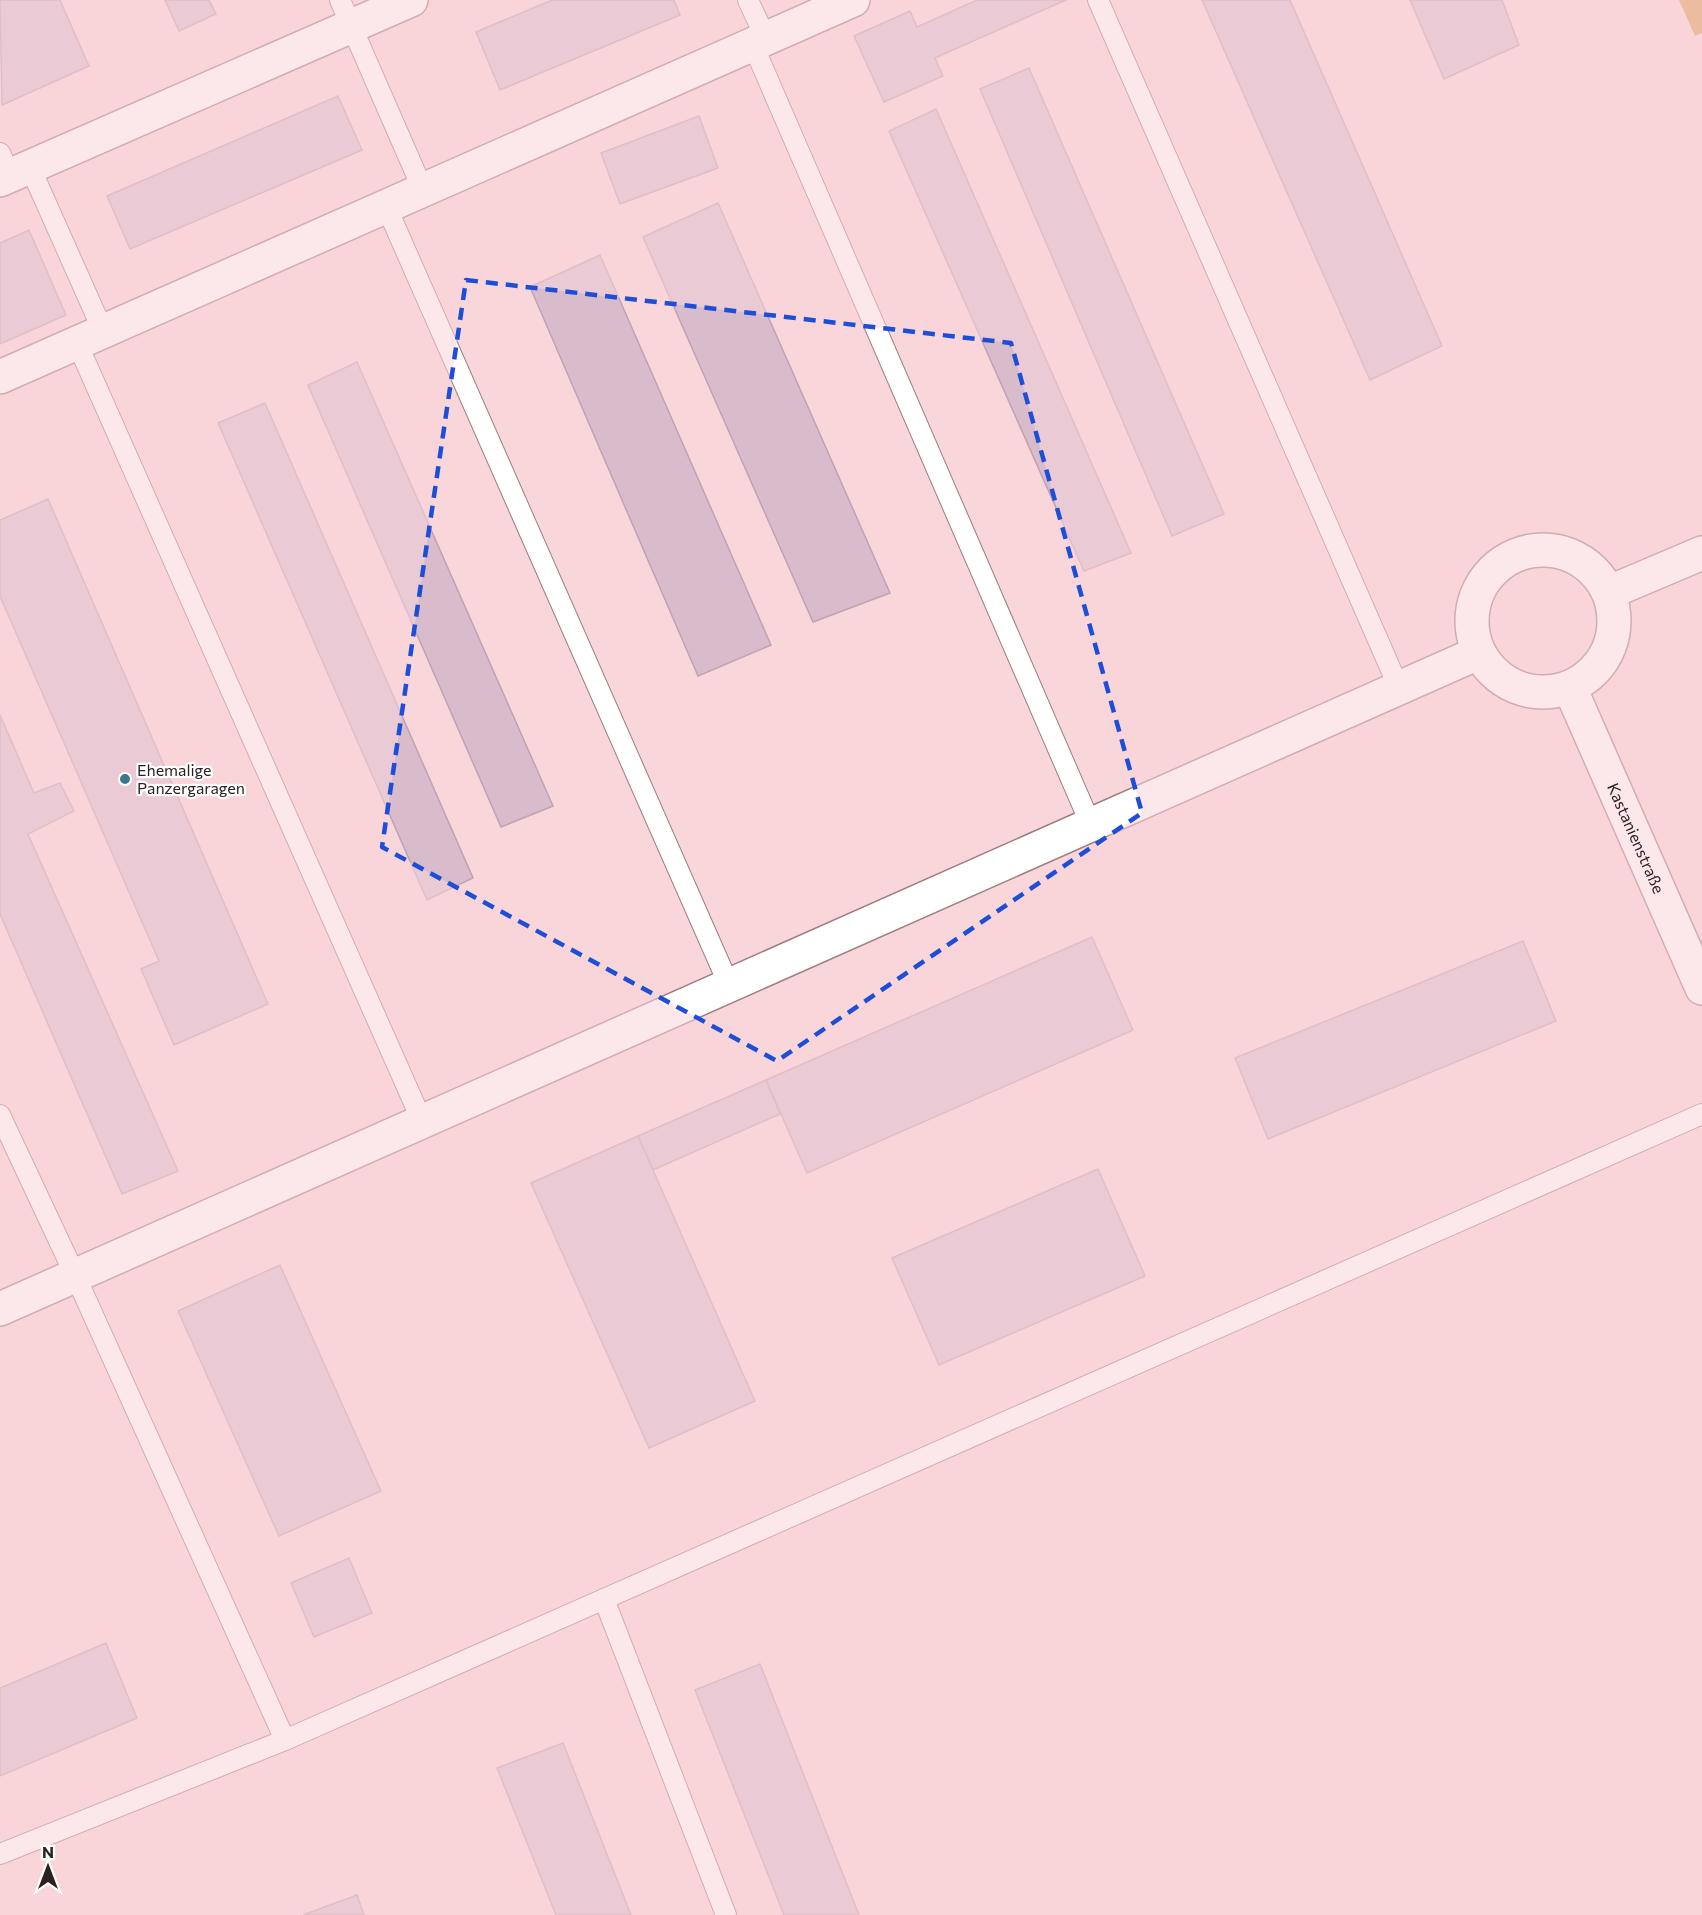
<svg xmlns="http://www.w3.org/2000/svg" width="1702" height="1915" font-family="Commissioner,sans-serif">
  <rect width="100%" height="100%" fill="#f9d6da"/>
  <!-- forest -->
  <path fill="#da9e54" d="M 1679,0 L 1702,0 L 1702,33 L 1695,36 Z"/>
  <!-- building -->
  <g fill="#d8bccc" stroke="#bfa3b3" stroke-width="1.5">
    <path d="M 0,0 L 60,0 L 89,66 L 2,105 Z"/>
    <path d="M 165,0 L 209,0 L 216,14 L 179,31 Z"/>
    <path d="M 552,0 L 674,0 L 680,15 L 500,90 L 476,32 Z"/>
    <path d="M 977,0 L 1066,0 L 935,58 L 943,76 L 884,102 L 854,36 L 910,11 L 917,27 Z"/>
    <path d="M 1202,0 L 1290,0 L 1442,346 L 1370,380 Z"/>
    <path d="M 1410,0 L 1502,0 L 1519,45 L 1444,79 Z"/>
    <path d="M 1029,68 L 1224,514 L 1172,536 L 980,89 Z"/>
    <path d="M 338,96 L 362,150 L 130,249 L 107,196 Z"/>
    <path d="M 936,109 L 1131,553 L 1084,571 L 889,131 Z"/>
    <path d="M 699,116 L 718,168 L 620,204 L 601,153 Z"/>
    <path d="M 718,203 L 890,593 L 813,622 L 643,237 Z"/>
    <path d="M 29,230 L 66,315 L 0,344 L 0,243 Z"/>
    <path d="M 600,255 L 771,645 L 698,676 L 530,287 Z"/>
    <path d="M 357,362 L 553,806 L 501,827 L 308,385 Z"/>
    <path d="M 265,403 L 473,878 L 427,900 L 218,423 Z"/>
    <path d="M 48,499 L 268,1004 L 174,1045 L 141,969 L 159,961 L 0,596 L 0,520 Z"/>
    <path d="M 0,715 L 34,793 L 60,783 L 74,811 L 28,834 L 178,1171 L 122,1194 L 0,914 Z"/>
    <path d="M 1092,937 L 1133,1030 L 807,1173 L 766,1080 Z"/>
    <path d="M 1523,941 L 1556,1021 L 1268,1139 L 1235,1058 Z"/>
    <path d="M 766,1080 L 780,1114 L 653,1170 L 638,1136 Z"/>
    <path d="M 638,1136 L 755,1401 L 649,1448 L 531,1183 Z"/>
    <path d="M 1098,1169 L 1145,1276 L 939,1365 L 892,1258 Z"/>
    <path d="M 280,1265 L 381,1491 L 279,1536 L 178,1311 Z"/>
    <path d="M 349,1558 L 372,1613 L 314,1637 L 291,1583 Z"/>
    <path d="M 106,1643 L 137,1718 L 0,1776 L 0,1688 Z"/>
    <path d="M 760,1664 L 859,1915 L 784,1915 L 695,1690 Z"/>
    <path d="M 563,1743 L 631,1915 L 556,1915 L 497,1768 Z"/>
    <path d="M 357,1895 L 364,1915 L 303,1915 Z"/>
  </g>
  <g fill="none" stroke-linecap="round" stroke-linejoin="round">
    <defs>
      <g id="service">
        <path d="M 340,0 L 423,190"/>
        <path d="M 748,0 L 766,39"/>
        <path d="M 1098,0 L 1399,688"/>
        <path d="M 753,45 L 1091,825"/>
        <path d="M 0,153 L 10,176"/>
        <path d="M 30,167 L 103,331"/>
        <path d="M 386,206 L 729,985"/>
        <path d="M 77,343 L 422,1121"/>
        <path d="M 0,1115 L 75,1275 L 285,1740"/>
        <path d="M 604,1599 L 726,1915"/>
        <path d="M 0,1854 L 285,1740 L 1702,1114"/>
      </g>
      <g id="minor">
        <path d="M 0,180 L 411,0"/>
        <path d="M 0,377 L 853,0"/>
        <circle cx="1543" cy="621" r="71"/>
        <path d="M 1610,592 L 1702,553"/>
        <path id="s1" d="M 1570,688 L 1702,988"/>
        <path d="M 0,1309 L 1478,653"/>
      </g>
    </defs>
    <!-- service casing -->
    <use href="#service" stroke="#9c7d80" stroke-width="22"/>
    <!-- minor casing -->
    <use href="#minor" stroke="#9c7d80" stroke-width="36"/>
    <!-- service -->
    <use href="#service" stroke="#fff" stroke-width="20"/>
    <!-- minor -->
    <use href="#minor" stroke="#fff" stroke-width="33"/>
  </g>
  <!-- marked area -->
  <path d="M0 0H1702V1915H0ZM 466,280 L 1011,343 L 1142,813 L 777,1061 L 382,847 Z" fill="#f9d6da" fill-opacity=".55" fill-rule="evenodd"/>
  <path fill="none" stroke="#1d4ed8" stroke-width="4.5" stroke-dasharray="12 8" stroke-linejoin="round" d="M 466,280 L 1011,343 L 1142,813 L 777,1061 L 382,847 Z"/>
  <!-- markers -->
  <circle fill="#3b788e" stroke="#fff" stroke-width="2" cx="125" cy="779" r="6"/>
  <g text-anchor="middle" stroke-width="4.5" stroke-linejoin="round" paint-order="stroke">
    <!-- poi labels -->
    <g font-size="16" fill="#2d2021" stroke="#fff" text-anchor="start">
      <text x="137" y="776">Ehemalige<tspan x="137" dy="18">Panzergaragen</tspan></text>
    </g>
    <!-- street labels -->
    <g font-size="16" fill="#2d2021" stroke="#fff">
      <text dy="6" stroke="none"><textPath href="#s1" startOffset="164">Kastanienstraße</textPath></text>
    </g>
  </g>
  <!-- north arrow -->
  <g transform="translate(48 1867)" stroke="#ffffff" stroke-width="4.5" paint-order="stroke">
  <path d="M0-4.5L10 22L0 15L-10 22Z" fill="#2d2021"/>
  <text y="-9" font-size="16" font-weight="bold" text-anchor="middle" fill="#2d2021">N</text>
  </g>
</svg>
